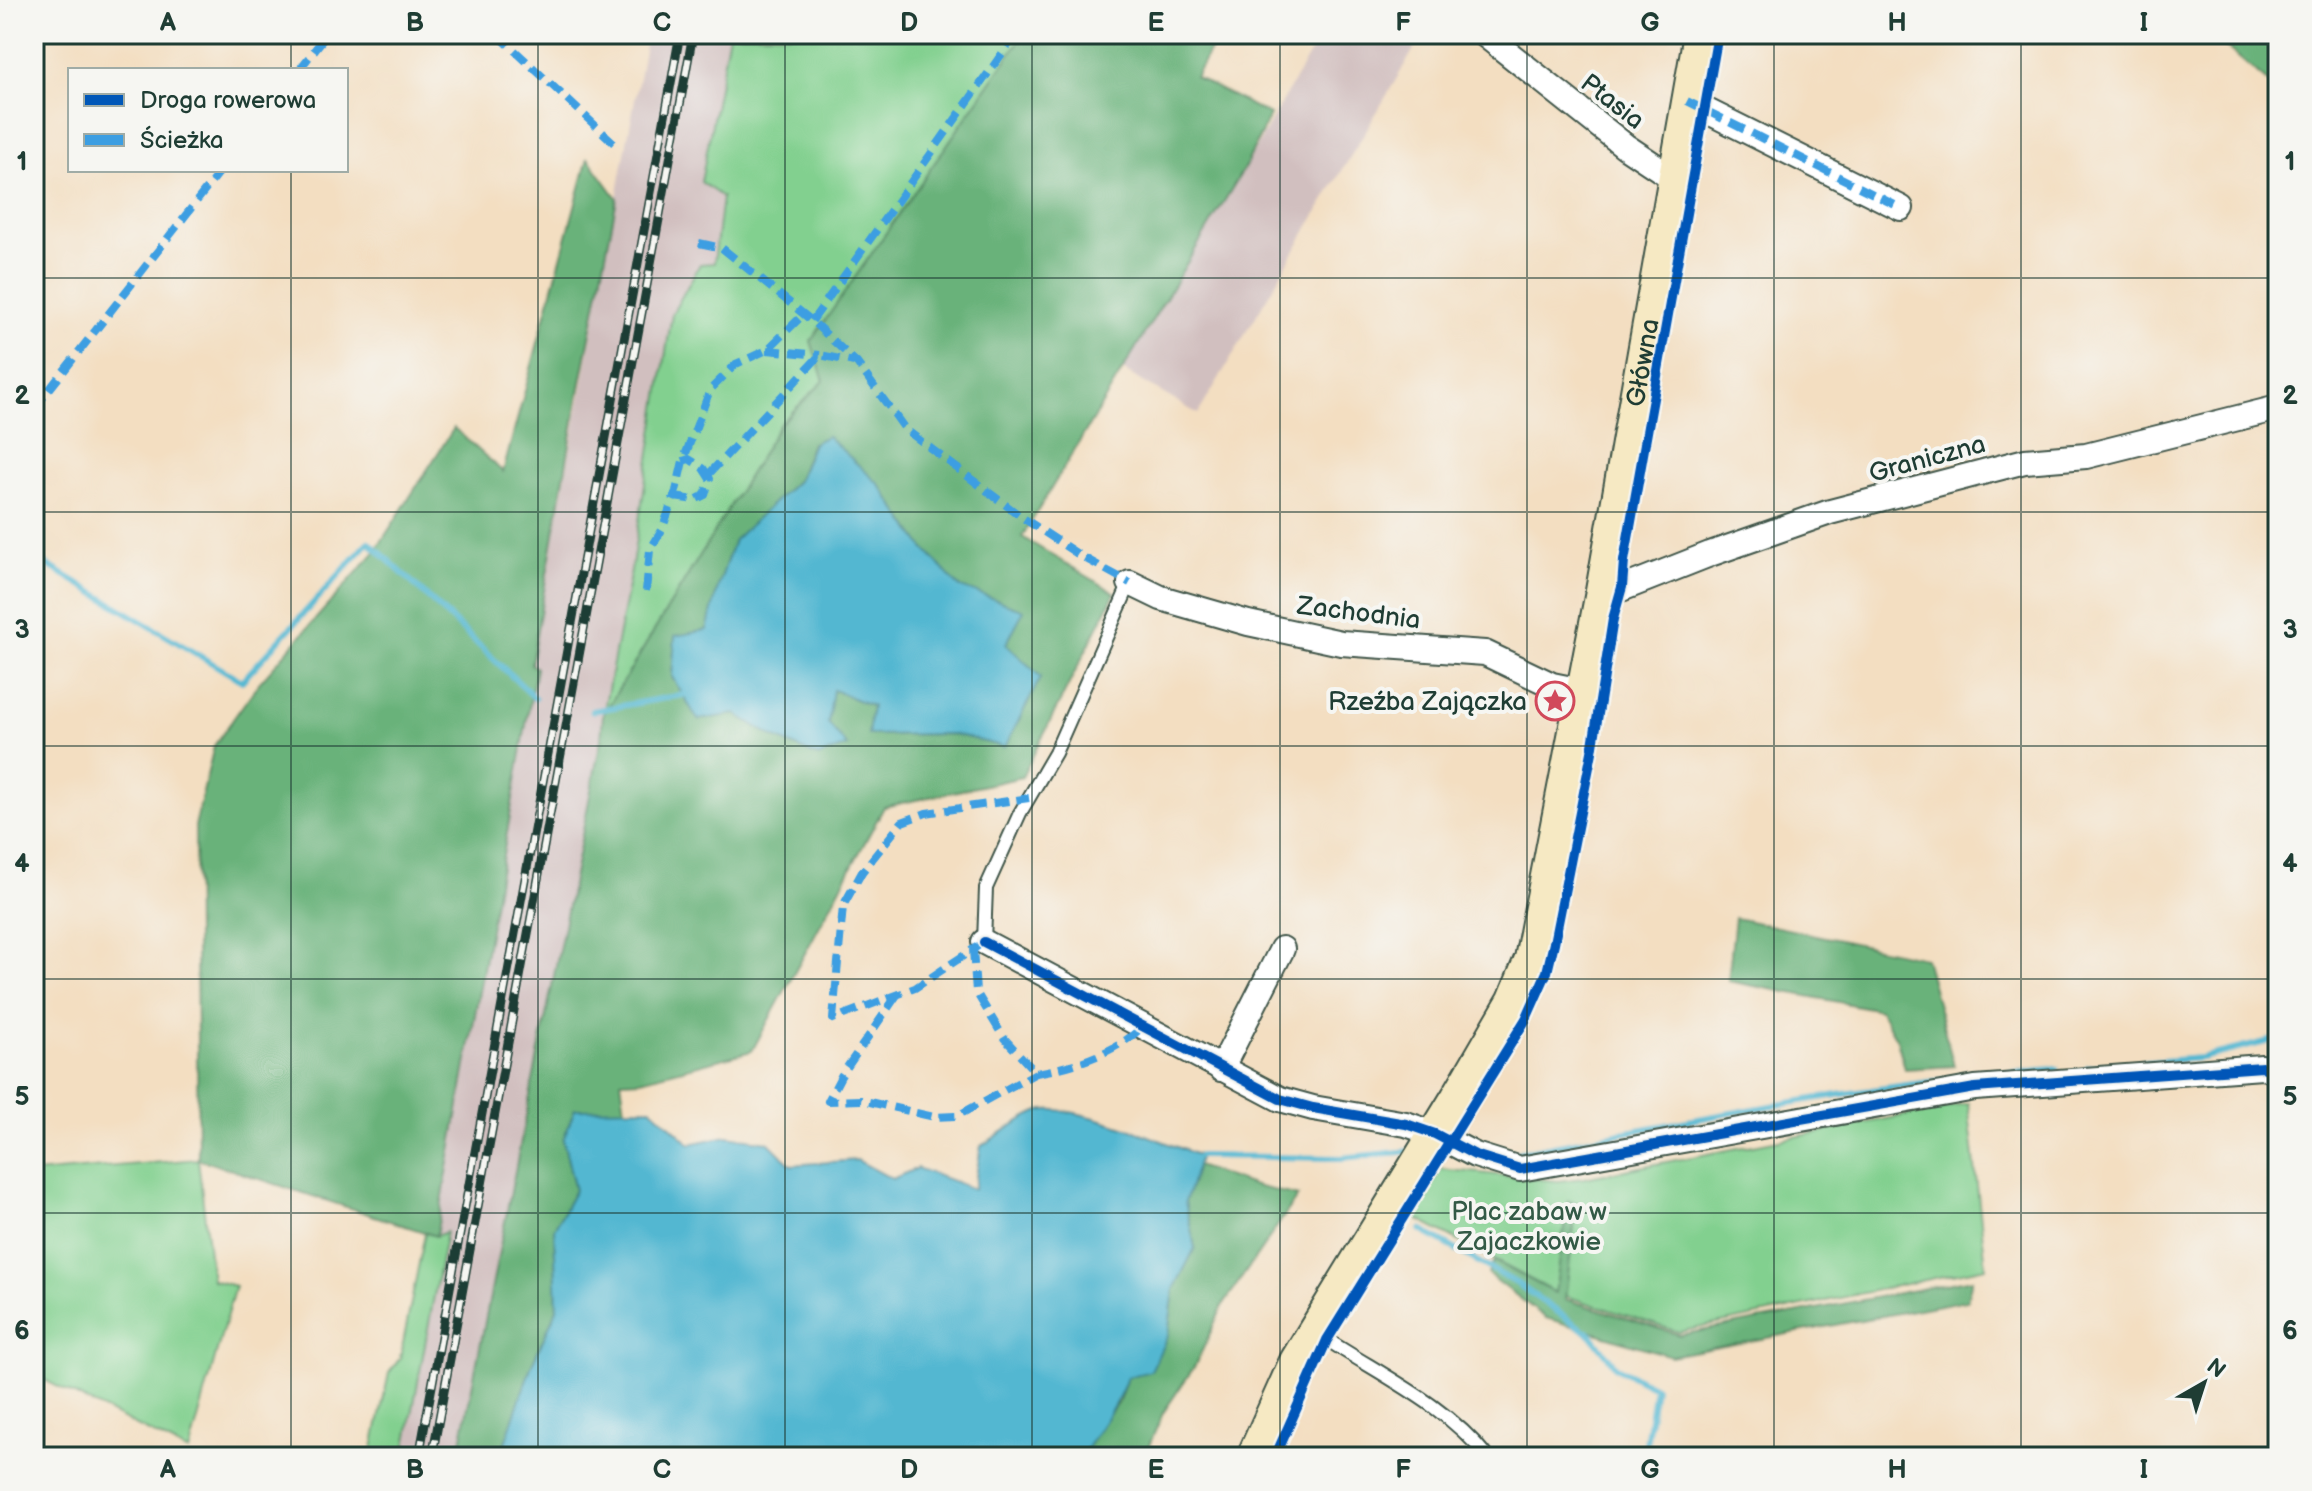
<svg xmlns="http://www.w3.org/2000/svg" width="2312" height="1491" font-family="'Balsamiq Sans',sans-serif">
  <rect width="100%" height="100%" fill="#f6f6f2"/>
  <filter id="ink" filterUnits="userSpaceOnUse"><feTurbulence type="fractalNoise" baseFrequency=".0125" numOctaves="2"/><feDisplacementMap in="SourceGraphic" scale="16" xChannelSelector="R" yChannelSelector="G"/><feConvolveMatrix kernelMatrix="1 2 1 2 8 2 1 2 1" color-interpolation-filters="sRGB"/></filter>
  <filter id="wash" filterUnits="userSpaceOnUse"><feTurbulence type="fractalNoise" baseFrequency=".006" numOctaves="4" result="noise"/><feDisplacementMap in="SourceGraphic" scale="32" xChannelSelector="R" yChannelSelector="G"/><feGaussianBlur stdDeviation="1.8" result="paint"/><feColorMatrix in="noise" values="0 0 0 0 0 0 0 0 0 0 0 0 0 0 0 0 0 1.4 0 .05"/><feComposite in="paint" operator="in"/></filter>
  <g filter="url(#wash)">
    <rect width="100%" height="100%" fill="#f3dec1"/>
    <!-- industrial -->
    <g fill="#d1bfbf">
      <path d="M 647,34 L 729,34 L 701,182 L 723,197 L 714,263 L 672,314 L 632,565 L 603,715 L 601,740 L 458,1457 L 404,1457 L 446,1233 L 436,1236 L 536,669 L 531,664 Z"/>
      <path d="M 1321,34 L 1423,34 L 1198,414 L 1121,369 L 1246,165 Z"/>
    </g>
    <!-- green -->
    <g fill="#82d08f" stroke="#508662" stroke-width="2">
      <path d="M 729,34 L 1024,34 L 811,341 L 824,381 L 780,424 L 603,715 L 632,565 L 672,314 L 700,264 L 714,263 L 722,197 L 701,182 Z"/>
      <path d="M 1968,1103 L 1986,1267 L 1679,1332 L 1556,1293 L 1413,1217 L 1441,1169 L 1558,1181 L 1584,1178 Z"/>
      <path d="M 198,1159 L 212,1280 L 235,1286 L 189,1452 L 34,1375 L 34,1173 Z"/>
      <path d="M 446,1232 L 404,1457 L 371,1457 L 389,1373 L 400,1358 L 425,1233 L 436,1236 Z"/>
    </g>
    <!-- forest -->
    <g fill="#69b27a" stroke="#447857" stroke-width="2" fill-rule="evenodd">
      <path d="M 1024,34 L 1219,34 L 1195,77 L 1270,115 L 1246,165 L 1022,537 L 1115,593 L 1022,777 L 884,807 L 752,1051 L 641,1080 L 621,1081 L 625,1109 L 575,1109 L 563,1140 L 575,1190 L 554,1229 L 557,1309 L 532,1364 L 500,1457 L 458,1457 L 601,740 L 603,715 L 780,424 L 824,381 L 811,341 ZM 812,443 L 879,484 L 922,546 L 1006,644 L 1005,747 L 954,734 L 869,735 L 872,706 L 832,689 L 828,724 L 774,737 L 736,714 L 698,719 L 672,677 L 675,636 L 707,631 L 718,587 L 734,540 L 798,480 Z"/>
      <path d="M 2211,34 L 2278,34 L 2278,91 Z"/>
      <path d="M 588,158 L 617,198 L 579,393 L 531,664 L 536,668 L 436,1236 L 198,1159 L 195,826 L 214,746 L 258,684 L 374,553 L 454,428 L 503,472 Z"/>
      <path d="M 1735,918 L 1925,958 L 1954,1066 L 1905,1069 L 1897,1040 L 1880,1010 L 1728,981 Z"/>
      <path d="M 1197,1166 L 1255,1186 L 1298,1196 L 1223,1305 L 1196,1364 L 1163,1413 L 1144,1457 L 1082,1457 L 1095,1433 L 1119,1401 L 1127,1377 L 1168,1335 L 1174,1289 L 1195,1248 L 1185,1202 Z"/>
      <path d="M 1568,1201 L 1577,1203 L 1565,1299 L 1680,1335 L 1972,1279 L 1967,1300 L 1671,1356 L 1546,1318 L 1488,1274 L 1494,1261 L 1555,1293 Z"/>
    </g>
    <!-- water -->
    <g fill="#52b7d1" stroke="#387a82" stroke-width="2">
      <path d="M 827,436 L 879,484 L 922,546 L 958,586 L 1024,610 L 1006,644 L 1041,677 L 1005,747 L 953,734 L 868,735 L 872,706 L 833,690 L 828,723 L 847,746 L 818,757 L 774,737 L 736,714 L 698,720 L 672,677 L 675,636 L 707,630 L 718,587 L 734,540 L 798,480 L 813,443 Z"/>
      <path d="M 651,1108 L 690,1144 L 727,1136 L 768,1142 L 791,1165 L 857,1160 L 892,1179 L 917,1168 L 974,1189 L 981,1146 C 998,1136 1022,1117 1040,1111 C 1069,1102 1170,1144 1200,1156 L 1185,1202 L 1195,1248 L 1174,1289 L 1168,1335 L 1151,1371 L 1127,1377 C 1117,1408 1097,1429 1082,1457 L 500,1457 L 532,1364 L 557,1309 L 554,1229 L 575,1190 L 563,1140 L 575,1109 Z"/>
    </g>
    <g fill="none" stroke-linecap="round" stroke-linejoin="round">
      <!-- stream -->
      <g stroke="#52b7d1" stroke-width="6">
        <path d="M 34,557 L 242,681 L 369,542 L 535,698"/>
        <path d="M 592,711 L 683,695"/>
        <path d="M 2088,1067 L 2201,1058 L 2278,1039"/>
        <path d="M 1511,1154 C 1692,1120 1872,1083 2056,1069"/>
        <path d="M 1200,1156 L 1341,1158 L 1411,1151"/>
        <path d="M 1421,1230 L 1516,1283 L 1591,1335 L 1616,1367 L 1655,1387 L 1645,1450"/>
      </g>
    </g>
  </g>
  <g filter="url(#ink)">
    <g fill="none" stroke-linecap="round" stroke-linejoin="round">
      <defs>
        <g id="service">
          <path d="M 984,942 L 986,888 L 1020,813 L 1055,753 L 1130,583"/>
          <path d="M 1317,1333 C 1374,1372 1444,1402 1487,1457"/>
        </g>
        <g id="minor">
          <path d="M 1484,34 L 1625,146 L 1673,178"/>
          <path d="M 1687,101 L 1901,208"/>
          <path d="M 1130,583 L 1161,598 L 1248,623 L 1341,643 L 1485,653 L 1552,685 L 1582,691"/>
          <path d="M 1601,597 L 1710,554 L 1830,512 L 2025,461 L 2086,456 L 2278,408"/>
          <path d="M 984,942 L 1280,1099 L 1313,1108 L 1406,1124 L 1435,1134 L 1475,1155 L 1520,1169 L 1975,1088 L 2262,1067 L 2278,1072"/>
          <path d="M 1221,1069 L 1282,949"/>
        </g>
        <g id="secondary">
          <path id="s1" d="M 1253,1457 L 1296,1361 L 1457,1098 L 1514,1000 L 1531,959 L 1601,597 L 1700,34"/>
        </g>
      </defs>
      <!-- service casing -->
      <use href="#service" stroke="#3f5549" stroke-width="16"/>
      <!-- minor casing -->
      <use href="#minor" stroke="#3f5549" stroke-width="28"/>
      <!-- secondary casing -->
      <use href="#secondary" stroke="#3f5549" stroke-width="36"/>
      <!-- service -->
      <use href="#service" stroke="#fff" stroke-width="12"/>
      <!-- minor -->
      <use href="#minor" stroke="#fff" stroke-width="24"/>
      <!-- secondary -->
      <use href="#secondary" stroke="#f6e9c3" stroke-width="32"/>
      <defs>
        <g id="rail">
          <path d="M 419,1457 L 680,34"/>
          <path d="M 432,1457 L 693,34"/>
        </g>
      </defs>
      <!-- rail casing -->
      <use href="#rail" stroke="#1f3d34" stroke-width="9"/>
      <!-- rail -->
      <use href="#rail" stroke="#f6f6f2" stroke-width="6" stroke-dasharray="18" stroke-linecap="butt"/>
      <!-- quiet -->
      <g stroke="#3c9ee2" stroke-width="8" stroke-dasharray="16 8" stroke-linecap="butt">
        <path d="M 497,34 L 614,143"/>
        <path d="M 299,70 L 327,34"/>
        <path d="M 1687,101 L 1901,208"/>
        <path d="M 699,243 L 722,248 L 812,321 L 857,363 L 905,429 L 1023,518 L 1079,555 L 1130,583"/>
        <path d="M 812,321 L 1016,34"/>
        <path d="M 767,350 L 820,355"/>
        <path d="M 34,409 L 221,170"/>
        <path d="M 708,475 L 820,355 L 854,362"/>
        <path d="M 674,497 L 695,500 L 705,495 L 710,479 L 703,468 L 689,459 L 683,461"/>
        <path d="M 646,591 L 650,550 L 662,530 L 676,491 L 683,461 L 710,390 L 736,364 L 767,350 L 804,314"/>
        <path d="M 984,942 L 915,988 L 833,1019 L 843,906 L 862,872 L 902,822 L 926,813 L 1029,798"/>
        <path d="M 973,949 L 976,992 L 1004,1038 L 1036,1073 C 1072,1067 1116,1053 1142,1027"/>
        <path d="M 897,995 L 841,1076 L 828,1101 L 861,1100 L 934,1117 L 957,1116 L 1036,1073"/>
      </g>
      <defs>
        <g id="cycleway">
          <path d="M 984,942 L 1280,1099 L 1313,1108 L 1406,1124 L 1435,1134 L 1475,1155 L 1520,1169 L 1975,1088 L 2262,1067 L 2278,1072"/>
          <path d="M 1275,1457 L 1327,1340 L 1526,1019 L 1547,972 L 1554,943 L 1592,752 L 1613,619 L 1622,587 L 1624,561 L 1718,34"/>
        </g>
      </defs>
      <!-- cycleway casing -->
      <use href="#cycleway" stroke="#f6f6f2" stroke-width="15"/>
      <!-- cycleway -->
      <use href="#cycleway" stroke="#0057b8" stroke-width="10"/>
    </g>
  </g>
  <!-- grid -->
  <path fill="none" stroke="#1f3d34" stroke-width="2" stroke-opacity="0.55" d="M 291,34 L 291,70M 538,34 L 538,1457M 785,34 L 785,1457M 1032,34 L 1032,1457M 1280,34 L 1280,1457M 1527,34 L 1527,1457M 1774,34 L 1774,1457M 2021,34 L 2021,1457M 291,170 L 291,1457M 34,278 L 2278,278M 34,512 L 2278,512M 34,746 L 2278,746M 34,979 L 2278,979M 34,1213 L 2278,1213"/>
  <!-- icons -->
  <defs>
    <symbol id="sight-ring" viewBox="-11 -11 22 22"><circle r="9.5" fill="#f6f6f2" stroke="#d1495b" stroke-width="1.5"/><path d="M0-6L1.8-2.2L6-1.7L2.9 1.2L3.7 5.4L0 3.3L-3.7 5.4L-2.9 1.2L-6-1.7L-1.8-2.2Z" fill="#d1495b"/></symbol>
  </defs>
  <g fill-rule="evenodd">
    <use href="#sight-ring" x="1533" y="679" width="44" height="44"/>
  </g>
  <g text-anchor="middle" stroke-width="8" stroke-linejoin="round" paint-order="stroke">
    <!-- street labels -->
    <g font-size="26" fill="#1f3d34" stroke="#f6f6f2">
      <text transform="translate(1613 101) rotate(38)" y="9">Ptasia</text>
      <text dy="9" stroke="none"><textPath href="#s1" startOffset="1178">Główna</textPath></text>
      <text transform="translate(1927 458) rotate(-15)" y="9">Graniczna</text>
      <text transform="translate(1359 612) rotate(7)" y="9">Zachodnia</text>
    </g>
    <!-- poi labels -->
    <g font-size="26" fill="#1f3d34" stroke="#f6f6f2" text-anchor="end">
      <text x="1527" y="710">Rzeźba Zajączka</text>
    </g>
    <!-- park labels -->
    <g font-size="26" fill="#335a46" stroke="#f6f6f2">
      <text x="1529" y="1220">Plac zabaw w<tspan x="1529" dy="30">Zajaczkowie</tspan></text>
    </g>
  </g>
  <!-- margin -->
  <rect width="2312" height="1491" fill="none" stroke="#f6f6f2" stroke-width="88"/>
  <!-- legend -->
  <rect x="68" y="68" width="280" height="104" fill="#f6f6f2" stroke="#a0aca6" stroke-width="2"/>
  <rect x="84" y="94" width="40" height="12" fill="#0057b8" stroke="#a0aca6" stroke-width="2"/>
  <text x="140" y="108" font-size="24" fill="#1f3d34">Droga rowerowa</text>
  <rect x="84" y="134" width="40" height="12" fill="#3c9ee2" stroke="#a0aca6" stroke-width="2"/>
  <text x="140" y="148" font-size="24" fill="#1f3d34">Ścieżka</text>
  <!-- north arrow -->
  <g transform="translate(2204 1383) rotate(39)" stroke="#f6f6f2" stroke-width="6" paint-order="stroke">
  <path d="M0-6L14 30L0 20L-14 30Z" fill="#1f3d34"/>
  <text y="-12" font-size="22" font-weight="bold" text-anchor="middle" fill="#1f3d34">N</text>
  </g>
  <rect x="44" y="44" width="2224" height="1403" fill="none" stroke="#1f3d34" stroke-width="3"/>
  <g font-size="26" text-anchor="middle" font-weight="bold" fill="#1f3d34">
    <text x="168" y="31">A</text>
    <text x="415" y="31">B</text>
    <text x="662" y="31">C</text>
    <text x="909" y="31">D</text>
    <text x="1156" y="31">E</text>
    <text x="1403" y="31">F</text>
    <text x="1650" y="31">G</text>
    <text x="1897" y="31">H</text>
    <text x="2144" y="31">I</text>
    <text x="22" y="170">1</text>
    <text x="2290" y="170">1</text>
    <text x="22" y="404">2</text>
    <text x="2290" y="404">2</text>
    <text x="22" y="638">3</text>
    <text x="2290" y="638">3</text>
    <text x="22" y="872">4</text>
    <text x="2290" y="872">4</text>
    <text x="22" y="1105">5</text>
    <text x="2290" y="1105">5</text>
    <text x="22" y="1339">6</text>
    <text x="2290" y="1339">6</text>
    <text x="168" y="1478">A</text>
    <text x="415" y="1478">B</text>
    <text x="662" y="1478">C</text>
    <text x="909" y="1478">D</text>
    <text x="1156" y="1478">E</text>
    <text x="1403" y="1478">F</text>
    <text x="1650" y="1478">G</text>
    <text x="1897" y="1478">H</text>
    <text x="2144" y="1478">I</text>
  </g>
</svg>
